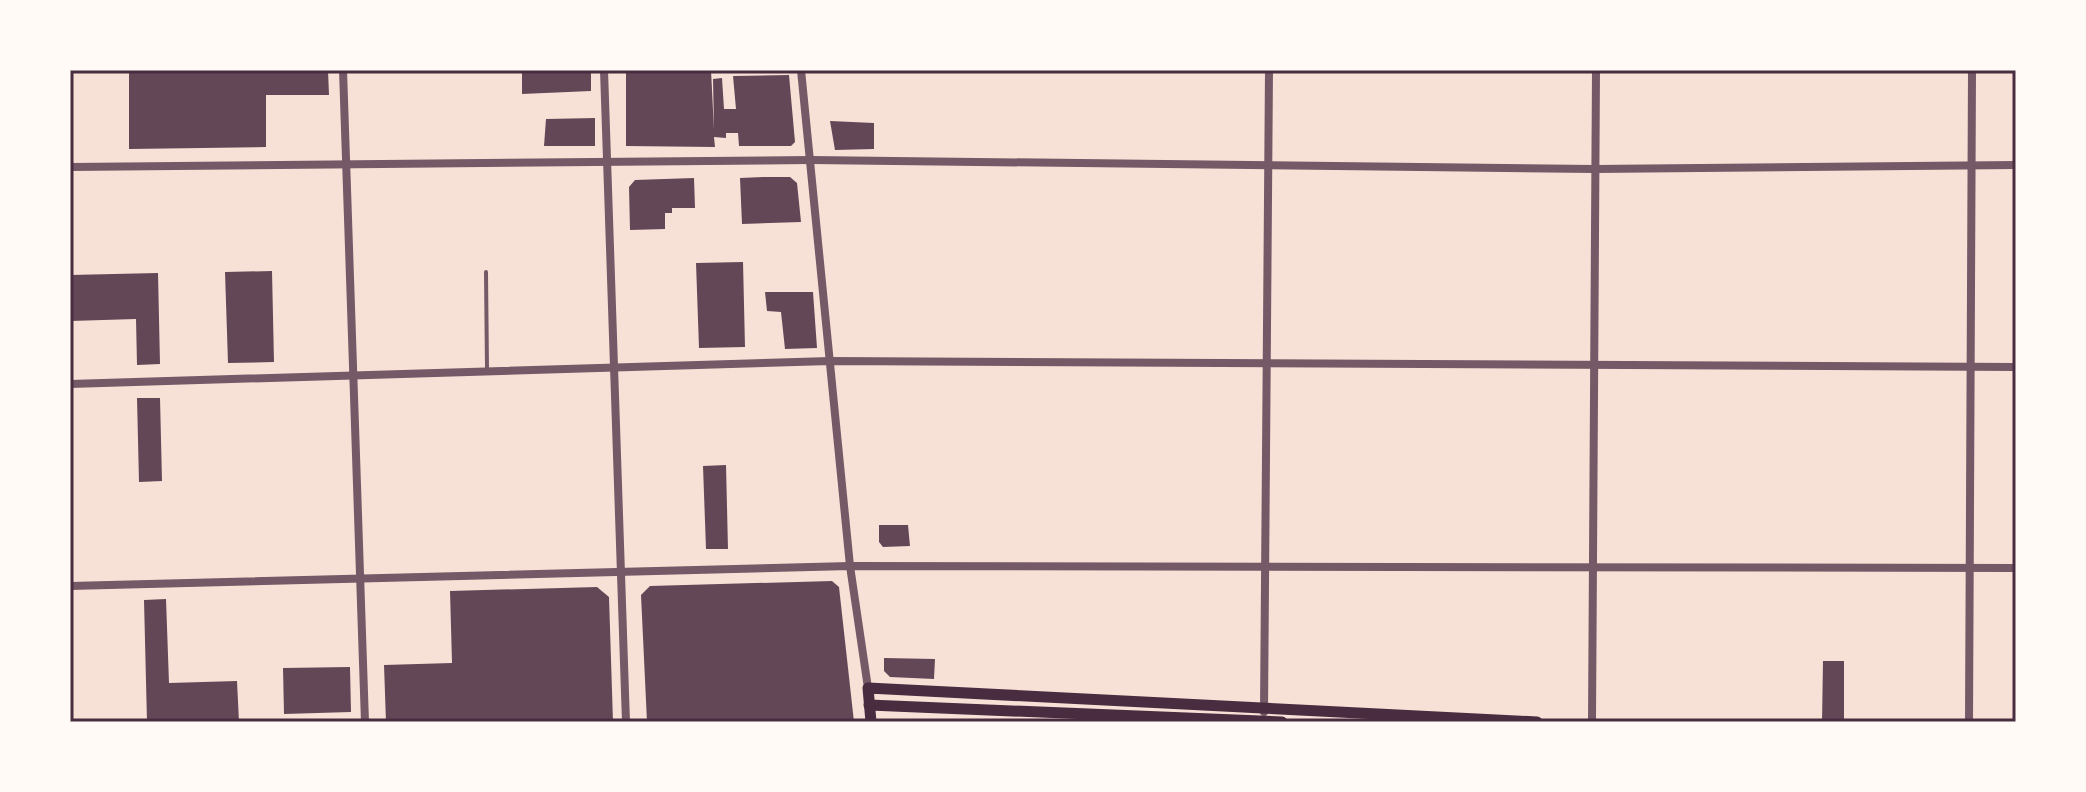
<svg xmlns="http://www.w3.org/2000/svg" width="2086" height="792" font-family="'Roboto Serif',serif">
  <rect width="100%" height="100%" fill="#f7e1d7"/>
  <!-- building -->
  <g fill="#644757">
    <path d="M 129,70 L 328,70 L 329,95 L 266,95 L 266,147 L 129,149 Z"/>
    <path d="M 522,70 L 591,70 L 591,91 L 522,94 Z"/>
    <path d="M 626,70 L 711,70 L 714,130 L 713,79 L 722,78 L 724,109 L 736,109 L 733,76 L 789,75 L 795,142 L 791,146 L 739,146 L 738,133 L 726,133 L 726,138 L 714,137 L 715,147 L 626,146 Z"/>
    <path d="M 595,118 L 595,146 L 544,146 L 546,119 Z"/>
    <path d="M 830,121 L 874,123 L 874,149 L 835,150 Z"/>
    <path d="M 763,177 L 790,177 L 797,183 L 801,222 L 742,224 L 740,178 Z"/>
    <path d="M 694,178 L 695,208 L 672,208 L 672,213 L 665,213 L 665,229 L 630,230 L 629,187 L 635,180 Z"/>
    <path d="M 743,262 L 745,347 L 699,348 L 696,263 Z"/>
    <path d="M 272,271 L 274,362 L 228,363 L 225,272 Z"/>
    <path d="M 158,273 L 160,364 L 137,365 L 136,319 L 70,321 L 70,275 Z"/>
    <path d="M 765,292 L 813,292 L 817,348 L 785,349 L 781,312 L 767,311 Z"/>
    <path d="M 137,398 L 160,398 L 162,481 L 139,482 Z"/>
    <path d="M 726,465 L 728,549 L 706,549 L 703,466 Z"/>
    <path d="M 879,525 L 908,525 L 910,546 L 883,547 L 879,542 Z"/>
    <path d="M 832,581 L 839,587 L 854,722 L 647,722 L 641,595 L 650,586 Z"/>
    <path d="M 597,587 L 609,597 L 613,722 L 386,722 L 384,665 L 452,663 L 450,591 Z"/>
    <path d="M 166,599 L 169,683 L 237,681 L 239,722 L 147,722 L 144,600 Z"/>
    <path d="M 884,658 L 935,659 L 934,679 L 890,677 L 884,671 Z"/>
    <path d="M 1823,661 L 1844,661 L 1844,722 L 1822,722 Z"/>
    <path d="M 350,667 L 351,712 L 284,714 L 283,668 Z"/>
  </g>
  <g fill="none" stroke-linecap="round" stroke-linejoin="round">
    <!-- service -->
    <path stroke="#755966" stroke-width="4" d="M 486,272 L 487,369"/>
    <!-- minor -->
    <g stroke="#755966" stroke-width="8">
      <path d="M 343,70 L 365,722"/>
      <path d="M 604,70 L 626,722"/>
      <path d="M 801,70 L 850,566 L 868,688"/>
      <path d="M 70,167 L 811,160 L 1594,169 L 2016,165"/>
      <path d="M 70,384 L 830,361 L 2016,367"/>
      <path d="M 70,586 L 850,566 L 2016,568"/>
      <path d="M 1264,712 L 1269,70"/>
      <path d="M 1592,722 L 1596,70"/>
      <path d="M 1969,722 L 1972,70"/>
    </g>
    <!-- secondary -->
    <g stroke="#4a2c40" stroke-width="11">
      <path d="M 869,705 L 1282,722"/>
      <path d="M 871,722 L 868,688 L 1537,722"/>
    </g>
  </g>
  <!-- border -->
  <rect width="2086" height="792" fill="none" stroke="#fffaf5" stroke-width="144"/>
  <rect x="72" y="72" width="1942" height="648" fill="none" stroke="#4a2c40" stroke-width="3"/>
</svg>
